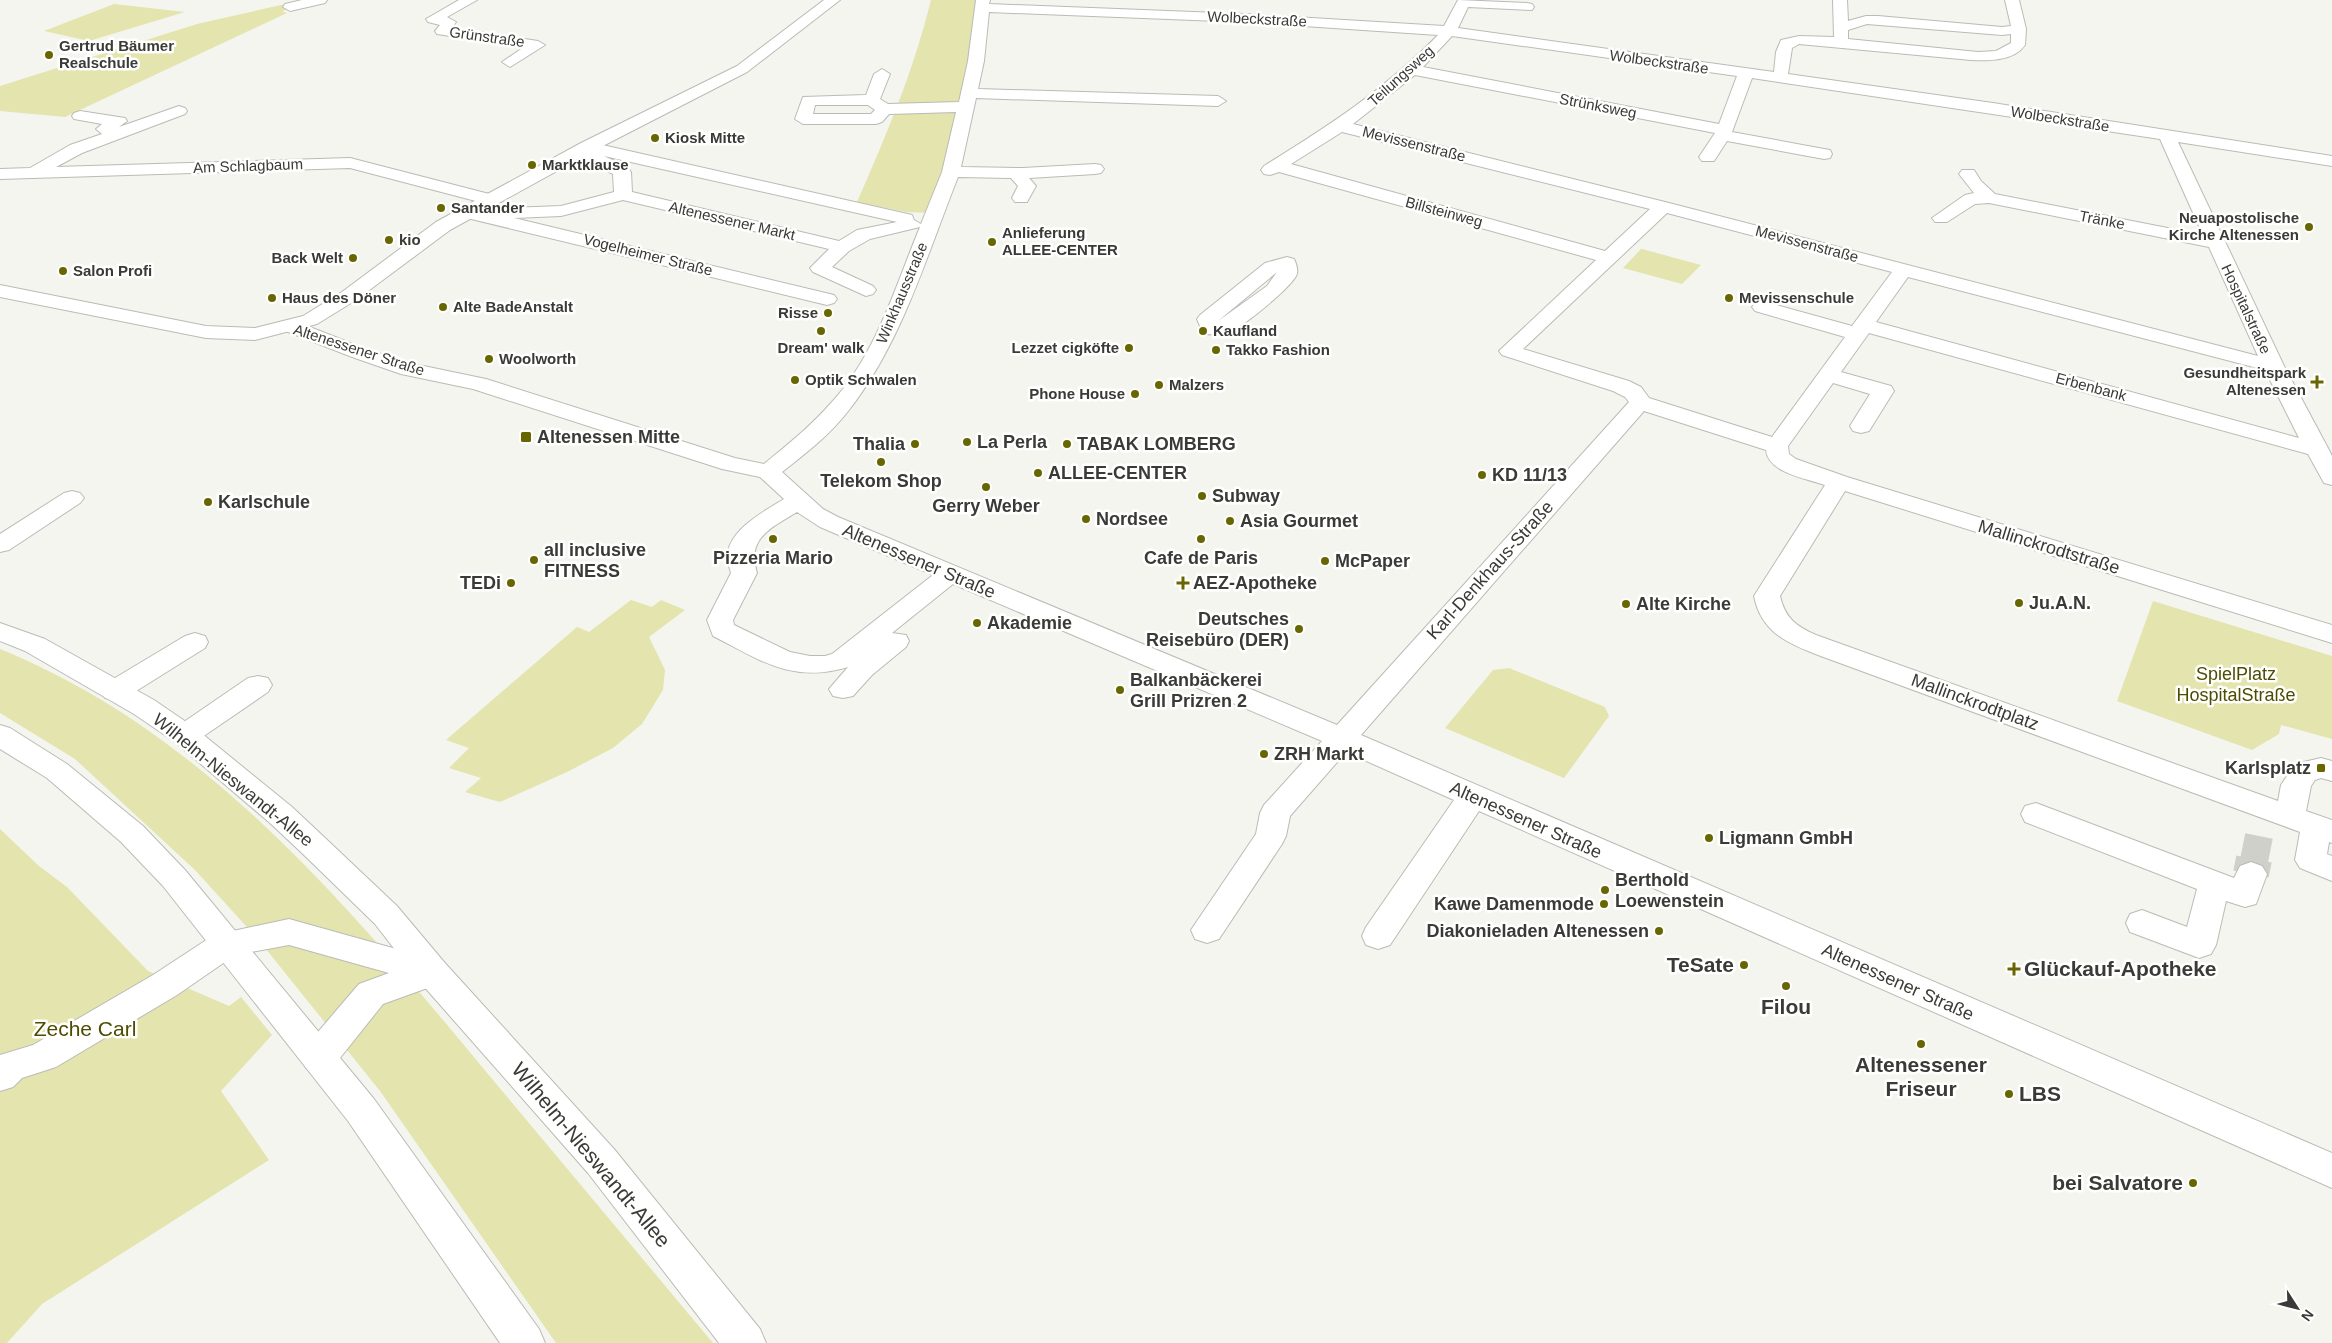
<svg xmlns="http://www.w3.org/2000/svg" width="2332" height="1343" font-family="Arial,sans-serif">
  <rect width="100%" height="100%" fill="#f5f5f0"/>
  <!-- green -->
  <g fill="#e3e4ae">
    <path d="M 303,0 L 329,0 L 282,11 L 287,13 L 65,117 L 0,111 L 0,86 L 197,24 Z"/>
    <path d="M 931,0 L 983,0 L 934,213 L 906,212 L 857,202 C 886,136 914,70 931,0 Z"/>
    <path d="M 114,4 L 185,12 L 89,41 L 44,31 Z"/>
    <path d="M 1642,248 L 1642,249 L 1701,265 L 1682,284 L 1623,268 Z"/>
    <path d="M 631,600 L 652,607 L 661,600 L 685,610 L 649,637 L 665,670 L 663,690 L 642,724 L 613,748 L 567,772 L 500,802 L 465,792 L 481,778 L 449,768 L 469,748 L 446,740 L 577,627 L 589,632 Z"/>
    <path d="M 2153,601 L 2332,656 L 2332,739 L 2281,725 L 2279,734 L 2252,750 L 2117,701 Z"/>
    <path d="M 0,649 C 204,732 346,903 483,1068 C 560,1160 636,1251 713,1343 L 556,1343 L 380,1091 L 257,938 L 195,870 L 75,759 L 0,713 Z"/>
    <path d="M 1509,668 L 1605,707 L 1609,716 L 1564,778 L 1445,728 L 1493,670 Z"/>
    <path d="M 0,829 L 39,866 L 67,887 L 148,971 L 229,1006 L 241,997 L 272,1035 L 221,1091 L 269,1160 L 42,1304 L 7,1343 L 0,1343 Z"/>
  </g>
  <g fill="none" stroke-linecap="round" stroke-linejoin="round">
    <!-- minor-tunnel-far1 -->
    <path stroke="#d0d0cb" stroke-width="28" stroke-dasharray="28 14" stroke-linecap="butt" d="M 2254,861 L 2259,836"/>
    <!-- minor-tunnel -->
    <path stroke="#d0d0cb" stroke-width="36" stroke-dasharray="36 18" stroke-linecap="butt" d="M 2251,874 L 2254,859"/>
    <defs>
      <g id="minor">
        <path d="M 302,0 L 327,0 L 325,3 L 290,11 L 283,7 L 285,4 Z"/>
        <path d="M 459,0 L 477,0 L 447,17 L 456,22 L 452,28 L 538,41 L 545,45 L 510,67 L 502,62 L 524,47 L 437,34 L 435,31 L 440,25 L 428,22 L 426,19 Z"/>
        <path d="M 976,0 L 990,0 L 989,4 L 1244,14 L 1444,26 L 1458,0 L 1527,3 L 1532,4 L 1534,7 L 1532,10 L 1468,7 L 1458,28 L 1774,72 L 1776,52 L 1781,40 L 1799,36 L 1834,37 L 1833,0 L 1847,0 L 1848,21 L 1866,16 L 1878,16 L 2002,27 L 2011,26 L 2005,0 L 2019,0 L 2026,29 L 2025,45 C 2014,61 1989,61 1971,60 L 1799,44 L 1792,48 L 1788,74 L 1993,103 L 2332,156 L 2332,166 L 2178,142 L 2284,366 L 2329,450 L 2332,456 L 2332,485 L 2324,483 L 2308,454 L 1869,333 L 1841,372 L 1891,386 L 1894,391 L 1869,431 L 1861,433 L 1853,431 L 1850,426 L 1870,394 L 1833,383 L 1788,446 L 1789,454 L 1796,459 L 1847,477 L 2332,625 L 2332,643 L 1845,491 L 1780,596 C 1785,618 1796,626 1816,635 L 2278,801 L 2281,785 L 2295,764 L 2321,758 L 2332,761 L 2332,781 L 2321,778 L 2315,780 L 2311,786 L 2306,811 L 2332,820 L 2332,843 L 2329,842 L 2327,854 L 2332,856 L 2332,881 L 2300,868 L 2295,860 L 2300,832 L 1818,655 C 1787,643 1761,632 1754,596 L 1825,485 C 1807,479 1768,473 1766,450 L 1644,411 L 1361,735 L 2332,1153 L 2332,1188 L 1479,811 L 1390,945 L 1378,949 L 1366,945 L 1362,936 L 1366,927 L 1454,800 L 1346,752 L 1290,816 L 1286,836 L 1282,844 L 1219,939 L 1207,943 L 1195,939 L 1191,930 L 1256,834 L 1260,813 L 1264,805 L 1322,741 L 953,584 L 892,633 L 906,635 L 909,641 L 906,647 L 872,675 L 853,696 L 843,698 L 833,696 L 829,689 L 848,667 C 792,684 760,660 713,636 L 707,620 L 731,573 C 730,568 727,563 727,558 C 728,530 763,512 784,499 L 760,477 L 722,469 L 473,389 L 401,374 L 352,357 L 283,330 L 280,326 L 283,322 L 290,320 L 297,322 L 366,349 L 414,364 L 486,379 L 735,458 L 764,464 C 787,445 811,426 831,403 C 876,355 895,287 920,227 L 870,239 L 849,251 L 832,267 L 873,286 L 876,290 L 873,294 L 866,296 L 813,272 L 810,268 L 829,249 L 623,200 L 561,216 L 514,218 L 834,295 L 837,299 L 834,303 L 827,305 L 463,217 L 460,213 L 463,209 L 469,208 L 502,215 L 500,213 L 503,209 L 509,208 L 561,206 L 614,192 L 613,174 L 583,158 L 581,154 L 583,150 L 598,144 L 912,215 L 914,220 L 921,224 L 942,172 L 956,112 L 889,114 L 882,122 L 876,124 L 803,124 L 795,119 L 803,97 L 866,95 L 874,74 L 882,69 L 890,74 L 880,99 L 888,104 L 959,102 L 968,61 ZM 989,12 L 1244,22 L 1438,35 C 1386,89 1327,127 1264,166 L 1261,170 L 1264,174 L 1270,175 L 1279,172 L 1596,260 L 1499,351 L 1502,355 L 1613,391 L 1625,397 L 1629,402 L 1337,725 L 838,517 L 823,509 L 782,472 C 805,454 831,434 849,410 C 902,342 926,257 958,177 L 1011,178 L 1018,186 L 1012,198 L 1015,202 L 1027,202 L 1036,186 L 1029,178 L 1095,174 L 1101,173 L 1104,169 L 1101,165 L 1095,164 L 1023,168 L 961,167 L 976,98 L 1218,106 L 1226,101 L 1218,96 L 978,89 L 984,61 ZM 1867,24 L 2002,35 L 2011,34 L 2011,43 L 1996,51 L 1978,52 L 1848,39 L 1848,30 ZM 1452,36 L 1737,76 L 1719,124 L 1423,67 ZM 1415,75 L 1715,133 L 1699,157 L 1702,161 L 1714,161 L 1727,141 L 1824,159 L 1830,158 L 1832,154 L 1830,150 L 1824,149 L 1732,132 L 1752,78 L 2160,139 L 2203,235 L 1995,194 L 1981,181 L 1974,170 L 1962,170 L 1959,174 L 1974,193 L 1965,195 L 1932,218 L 1935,222 L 1947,222 L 1975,204 L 1989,203 L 2209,247 L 2258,356 L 1669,203 L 1353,124 ZM 815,105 L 868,105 L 875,110 L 871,114 L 813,114 ZM 1342,132 L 1650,209 L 1605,251 L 1291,164 ZM 604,156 L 897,222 L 857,230 L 839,241 L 632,192 L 631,172 L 628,168 ZM 1667,213 L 1892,272 L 1852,326 L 1762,301 L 1755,303 L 1752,307 L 1755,311 L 1845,337 L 1772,437 L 1649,398 L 1641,387 L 1629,381 L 1523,349 ZM 1908,277 L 2265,370 L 2299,438 L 1876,322 ZM 797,512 L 820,527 L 933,575 L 832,654 L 825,656 L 810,656 L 790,652 L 734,625 L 733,620 L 757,573 C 746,538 771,528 797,512 Z"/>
        <path d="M 179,106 L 185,108 L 187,111 L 185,114 L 82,153 L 56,167 L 350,158 L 497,196 L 500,200 L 497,204 L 491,205 L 350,168 L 0,179 L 0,169 L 30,168 L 70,145 L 102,134 L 96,129 L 102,124 L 74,119 L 72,116 L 74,113 L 80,111 L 125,118 L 127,121 L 119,127 Z"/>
        <path d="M 1287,257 L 1294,259 C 1296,263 1298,269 1297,274 C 1293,286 1246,324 1233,330 C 1225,334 1212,336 1203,333 L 1197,319 L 1200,315 L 1265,263 ZM 1277,272 L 1267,286 L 1218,321 Z"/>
        <path d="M 72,491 L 80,493 L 84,498 L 80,503 L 9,550 L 0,552 L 0,534 L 64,493 Z"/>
        <path d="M 195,633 L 205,636 L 208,642 L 205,648 L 125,698 L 115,700 L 105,698 L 101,691 L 105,684 L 185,636 Z"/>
        <path d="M 258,676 L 268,678 L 272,685 L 268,692 L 195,742 L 185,745 L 175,742 L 171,735 L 175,728 L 248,678 Z"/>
        <path d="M 2036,803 L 2234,878 L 2240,866 L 2251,862 L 2262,866 L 2267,874 L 2256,904 L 2245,907 L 2226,901 L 2216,945 L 2211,954 L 2199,958 L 2130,932 L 2126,923 L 2130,914 L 2142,910 L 2187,927 L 2197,889 L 2025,822 L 2021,814 L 2025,806 Z"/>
        <path d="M 289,919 L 432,959 L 444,962 L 449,972 L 444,982 L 383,1004 L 332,1068 L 319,1072 L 306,1068 L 301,1057 L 306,1046 L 359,984 L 389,973 L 289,945 L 235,955 L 177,995 L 56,1067 L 22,1078 L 13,1087 L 0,1091 L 0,1055 L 33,1045 L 153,975 L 214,935 Z"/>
      </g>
      <g id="major">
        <path d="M 824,0 L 840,0 L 747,72 L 593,151 L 450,230 L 356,300 L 317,324 L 255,340 L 206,338 L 0,297 L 0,285 L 206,326 L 255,328 L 303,316 L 342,292 L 436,222 L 581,143 L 737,66 Z"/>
        <path d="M 0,623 L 45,639 L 154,700 L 195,728 L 292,807 L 324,837 L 397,906 L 444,962 L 614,1149 L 760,1329 L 766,1343 L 719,1343 L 588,1173 L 420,982 L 375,924 L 302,853 L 270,823 L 175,742 L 134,714 L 25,651 L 0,641 Z"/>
        <path d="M 0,725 L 10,728 L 67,764 L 143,826 L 185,870 L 374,1099 L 539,1329 L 545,1343 L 500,1343 L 348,1121 L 163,886 L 121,842 L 47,778 L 0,749 Z"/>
      </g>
    </defs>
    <!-- minor casing -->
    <use href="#minor" stroke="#bbbbb5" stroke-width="2"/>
    <!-- major casing -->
    <use href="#major" stroke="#bbbbb5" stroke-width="2"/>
    <!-- minor -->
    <use href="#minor" fill="#fff" fill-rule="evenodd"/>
    <!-- major -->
    <use href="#major" fill="#fff" fill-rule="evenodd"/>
  </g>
  <!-- markers -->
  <g fill="#686600" stroke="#fffffe" stroke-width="2">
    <circle cx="49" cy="55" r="5"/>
    <circle cx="655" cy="138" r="5"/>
    <circle cx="532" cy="165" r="5"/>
    <circle cx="441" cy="208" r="5"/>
    <circle cx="2309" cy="227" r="5"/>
    <circle cx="389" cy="240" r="5"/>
    <circle cx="992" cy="242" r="5"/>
    <circle cx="353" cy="258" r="5"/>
    <circle cx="63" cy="271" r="5"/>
    <circle cx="272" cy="298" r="5"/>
    <circle cx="1729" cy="298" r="5"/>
    <circle cx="443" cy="307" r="5"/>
    <circle cx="828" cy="313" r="5"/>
    <circle cx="821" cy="331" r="5"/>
    <circle cx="1203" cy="331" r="5"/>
    <circle cx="1129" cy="348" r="5"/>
    <circle cx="1216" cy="350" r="5"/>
    <circle cx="489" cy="359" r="5"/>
    <circle cx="795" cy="380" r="5"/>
    <path d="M2314.5 374.5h5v5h5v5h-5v5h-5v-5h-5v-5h5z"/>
    <circle cx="1159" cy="385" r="5"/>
    <circle cx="1135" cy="394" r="5"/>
    <rect x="520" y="431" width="12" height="12" rx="2.5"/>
    <circle cx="967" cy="442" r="5"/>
    <circle cx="915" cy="444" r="5"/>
    <circle cx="1067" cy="444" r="5"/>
    <circle cx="881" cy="462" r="5"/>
    <circle cx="1038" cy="473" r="5"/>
    <circle cx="1482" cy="475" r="5"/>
    <circle cx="986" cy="487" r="5"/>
    <circle cx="1202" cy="496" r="5"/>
    <circle cx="208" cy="502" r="5"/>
    <circle cx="1086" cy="519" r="5"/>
    <circle cx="1230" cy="521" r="5"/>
    <circle cx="773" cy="539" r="5"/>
    <circle cx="1201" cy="539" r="5"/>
    <circle cx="534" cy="560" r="5"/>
    <circle cx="1325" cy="561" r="5"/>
    <circle cx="511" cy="583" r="5"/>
    <path d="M1180.5 575.5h5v5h5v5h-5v5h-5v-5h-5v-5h5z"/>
    <circle cx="2019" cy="603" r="5"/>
    <circle cx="1626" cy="604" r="5"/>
    <circle cx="977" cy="623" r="5"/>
    <circle cx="1299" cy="629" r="5"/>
    <circle cx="1120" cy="690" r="5"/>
    <circle cx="1264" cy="754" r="5"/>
    <rect x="2316" y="763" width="10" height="10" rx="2.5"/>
    <circle cx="1709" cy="838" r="5"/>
    <circle cx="1605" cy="890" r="5"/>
    <circle cx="1604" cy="904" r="5"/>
    <circle cx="1659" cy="931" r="5"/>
    <circle cx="1744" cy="965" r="5"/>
    <path d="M2011.5 961.5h5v5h5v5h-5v5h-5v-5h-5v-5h5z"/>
    <circle cx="1786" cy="986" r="5"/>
    <circle cx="1921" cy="1044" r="5"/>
    <circle cx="2009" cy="1094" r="5"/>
    <circle cx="2193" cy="1183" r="5"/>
  </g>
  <g text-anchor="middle" stroke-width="5" stroke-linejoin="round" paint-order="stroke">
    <!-- far-street labels -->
    <g font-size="15" fill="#3a3a38" stroke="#fffffe">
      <text transform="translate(1257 19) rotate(3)" y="5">Wolbeckstraße</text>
      <text transform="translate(487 37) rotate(8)" y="5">Grünstraße</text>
      <text transform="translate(1659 62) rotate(8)" y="5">Wolbeckstraße</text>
      <text transform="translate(1401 76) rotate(-42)" y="5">Teilungsweg</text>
      <text transform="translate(1598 106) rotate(11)" y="5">Strünksweg</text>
      <text transform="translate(2060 119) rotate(9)" y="5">Wolbeckstraße</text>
      <text transform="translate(1414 144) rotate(14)" y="5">Mevissenstraße</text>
      <text transform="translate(248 166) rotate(-2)" y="5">Am Schlagbaum</text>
      <text transform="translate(1444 212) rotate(15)" y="5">Billsteinweg</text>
      <text transform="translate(2102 220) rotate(11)" y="5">Tränke</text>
      <text transform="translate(732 221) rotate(13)" y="5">Altenessener Markt</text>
      <text transform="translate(1807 244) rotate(15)" y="5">Mevissenstraße</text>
      <text transform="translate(648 255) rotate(14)" y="5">Vogelheimer Straße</text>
      <text transform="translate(902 293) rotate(-67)" y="5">Winkhausstraße</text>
      <text transform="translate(2246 309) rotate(65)" y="5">Hospitalstraße</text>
      <text transform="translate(359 350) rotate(18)" y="5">Altenessener Straße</text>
      <text transform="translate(2091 387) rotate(15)" y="5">Erbenbank</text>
    </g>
    <!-- far-poi labels -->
    <g font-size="15" font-weight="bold" fill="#3a3a38" stroke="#fffffe" text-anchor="start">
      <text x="59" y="51">Gertrud Bäumer<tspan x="59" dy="17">Realschule</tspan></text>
      <text x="665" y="143">Kiosk Mitte</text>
      <text x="542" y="170">Marktklause</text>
      <text x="451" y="213">Santander</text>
      <text x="2299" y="223" text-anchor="end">Neuapostolische<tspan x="2299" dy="17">Kirche Altenessen</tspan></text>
      <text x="1002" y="238">Anlieferung<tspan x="1002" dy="17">ALLEE-CENTER</tspan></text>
      <text x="399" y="245">kio</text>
      <text x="343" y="263" text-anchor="end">Back Welt</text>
      <text x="73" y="276">Salon Profi</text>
      <text x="282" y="303">Haus des Döner</text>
      <text x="1739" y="303">Mevissenschule</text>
      <text x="453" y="312">Alte BadeAnstalt</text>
      <text x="818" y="318" text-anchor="end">Risse</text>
      <text x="1213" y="336">Kaufland</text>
      <text x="821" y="353" text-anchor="middle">Dream' walk</text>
      <text x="1119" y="353" text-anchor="end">Lezzet cigköfte</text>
      <text x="1226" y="355">Takko Fashion</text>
      <text x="499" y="364">Woolworth</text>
      <text x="2306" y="378" text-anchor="end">Gesundheitspark<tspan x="2306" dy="17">Altenessen</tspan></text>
      <text x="805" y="385">Optik Schwalen</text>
      <text x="1169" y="390">Malzers</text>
      <text x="1125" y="399" text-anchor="end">Phone House</text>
    </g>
    <!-- poi labels -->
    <g font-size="18" font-weight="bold" fill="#3a3a38" stroke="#fffffe" text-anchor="start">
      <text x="537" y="443">Altenessen Mitte</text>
      <text x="977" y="448">La Perla</text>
      <text x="905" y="450" text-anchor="end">Thalia</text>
      <text x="1077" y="450">TABAK LOMBERG</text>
      <text x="1048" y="479">ALLEE-CENTER</text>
      <text x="1492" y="481">KD 11/13</text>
      <text x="881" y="487" text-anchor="middle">Telekom Shop</text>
      <text x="1212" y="502">Subway</text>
      <text x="218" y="508">Karlschule</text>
      <text x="986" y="512" text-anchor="middle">Gerry Weber</text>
      <text x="1096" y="525">Nordsee</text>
      <text x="1240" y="527">Asia Gourmet</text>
      <text x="544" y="556">all inclusive<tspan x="544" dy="21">FITNESS</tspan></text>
      <text x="773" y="564" text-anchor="middle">Pizzeria Mario</text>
      <text x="1201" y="564" text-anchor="middle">Cafe de Paris</text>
      <text x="1335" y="567">McPaper</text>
      <text x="501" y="589" text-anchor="end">TEDi</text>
      <text x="1193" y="589">AEZ-Apotheke</text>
      <text x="2029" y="609">Ju.A.N.</text>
      <text x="1636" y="610">Alte Kirche</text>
      <text x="1289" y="625" text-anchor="end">Deutsches<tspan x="1289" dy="21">Reisebüro (DER)</tspan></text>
      <text x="987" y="629">Akademie</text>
      <text x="1130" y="686">Balkanbäckerei<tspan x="1130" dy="21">Grill Prizren 2</tspan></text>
      <text x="1274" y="760">ZRH Markt</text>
      <text x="2311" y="774" text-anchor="end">Karlsplatz</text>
      <text x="1719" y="844">Ligmann GmbH</text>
      <text x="1615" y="886">Berthold<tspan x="1615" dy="21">Loewenstein</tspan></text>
      <text x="1594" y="910" text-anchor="end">Kawe Damenmode</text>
      <text x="1649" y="937" text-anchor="end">Diakonieladen Altenessen</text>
    </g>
    <!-- street labels -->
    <g font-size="18" fill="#3a3a38" stroke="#fffffe">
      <text transform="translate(2049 547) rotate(17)" y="6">Mallinckrodtstraße</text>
      <text transform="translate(919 561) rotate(23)" y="6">Altenessener Straße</text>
      <text transform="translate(1490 570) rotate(-48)" y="6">Karl-Denkhaus-Straße</text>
      <text transform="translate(1975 702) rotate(20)" y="6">Mallinckrodtplatz</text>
      <text transform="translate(233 780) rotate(39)" y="6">Wilhelm-Nieswandt-Allee</text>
      <text transform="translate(1526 820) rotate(24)" y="6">Altenessener Straße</text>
      <text transform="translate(1898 982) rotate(24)" y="6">Altenessener Straße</text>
    </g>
    <!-- park labels -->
    <g font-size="18" fill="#4e4c03" stroke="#fffffe">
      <text x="2236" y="680">SpielPlatz<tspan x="2236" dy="21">HospitalStraße</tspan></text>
    </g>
    <!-- near-poi labels -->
    <g font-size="21" font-weight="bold" fill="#3a3a38" stroke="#fffffe" text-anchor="end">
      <text x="1734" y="972">TeSate</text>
      <text x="2024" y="976" text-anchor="start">Glückauf-Apotheke</text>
      <text x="1786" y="1014" text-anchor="middle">Filou</text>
      <text x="1921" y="1072" text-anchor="middle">Altenessener<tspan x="1921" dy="24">Friseur</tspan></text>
      <text x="2019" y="1101" text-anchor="start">LBS</text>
      <text x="2183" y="1190">bei Salvatore</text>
    </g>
    <!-- near-park labels -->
    <g font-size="21" fill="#4e4c03" stroke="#fffffe">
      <text x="85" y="1036">Zeche Carl</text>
    </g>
    <!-- near-street labels -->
    <g font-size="21" fill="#3a3a38" stroke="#fffffe">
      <text transform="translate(591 1155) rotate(50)" y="7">Wilhelm-Nieswandt-Allee</text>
    </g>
  </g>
  <!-- north arrow -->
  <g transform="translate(2297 1308) rotate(126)" stroke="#fffffe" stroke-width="4" paint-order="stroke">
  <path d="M0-4L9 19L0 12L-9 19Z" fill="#3a3a38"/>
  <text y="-8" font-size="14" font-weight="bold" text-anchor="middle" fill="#3a3a38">N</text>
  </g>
</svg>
